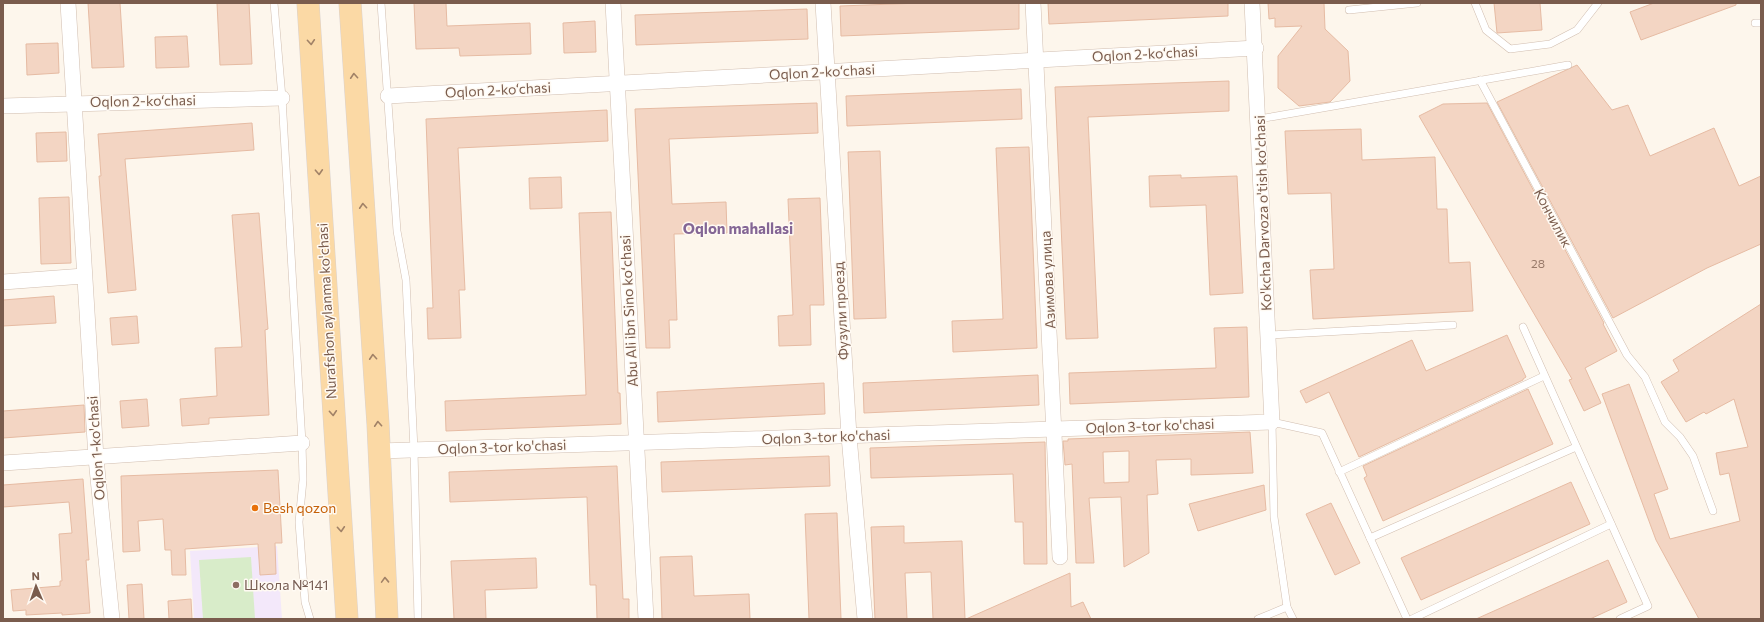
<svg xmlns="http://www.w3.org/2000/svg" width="1764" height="622" font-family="Commissioner,sans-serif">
  <rect width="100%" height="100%" fill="#fdf6ec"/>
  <!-- education -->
  <path fill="#f3e8fa" d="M 277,546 L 282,619 L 194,619 L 190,551 Z"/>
  <!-- grass -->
  <path fill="#d8ecc9" d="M 251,557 L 255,619 L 203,619 L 199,560 Z"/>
  <!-- building -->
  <g fill="#f3d5c3" stroke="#e6bba3" fill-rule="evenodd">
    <path d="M 88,3 L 120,3 L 124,67 L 92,68 Z"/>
    <path d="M 217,3 L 249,3 L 252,64 L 220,65 Z"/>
    <path d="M 414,3 L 446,3 L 447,26 L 530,23 L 531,54 L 460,56 L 459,48 L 416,49 Z"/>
    <path d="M 920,3 L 1019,3 L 1019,29 L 841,36 L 840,6 Z"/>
    <path d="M 1048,3 L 1228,3 L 1228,16 L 1049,24 Z"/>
    <path d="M 1268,3 L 1324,3 L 1325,29 L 1348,51 L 1350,81 L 1330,102 L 1299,106 L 1278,88 L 1278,56 L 1302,26 L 1275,27 L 1275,18 L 1269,19 Z"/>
    <path d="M 1494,3 L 1540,3 L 1542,30 L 1497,33 Z"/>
    <path d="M 1654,3 L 1736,3 L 1736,5 L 1641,40 L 1630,12 Z"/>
    <path d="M 807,9 L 808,39 L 636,45 L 635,15 Z"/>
    <path d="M 595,21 L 596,52 L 564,53 L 563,23 Z"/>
    <path d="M 187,36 L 189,67 L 156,68 L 155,37 Z"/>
    <path d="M 58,43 L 59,73 L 27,75 L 26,44 Z"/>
    <path d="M 1577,65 L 1612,110 L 1628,105 L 1650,156 L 1714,128 L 1739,186 L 1761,176 L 1761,244 L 1707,268 L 1613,318 L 1497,102 Z"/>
    <path d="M 1229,81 L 1229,111 L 1088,117 L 1098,338 L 1066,339 L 1055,87 Z"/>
    <path d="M 1021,89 L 1022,119 L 847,126 L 846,96 Z"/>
    <path d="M 817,103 L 818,133 L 669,139 L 672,204 L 726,202 L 727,233 L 674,234 L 677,320 L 669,320 L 670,348 L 646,348 L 635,109 Z"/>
    <path d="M 1487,103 L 1604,323 L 1603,324 L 1617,351 L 1585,368 L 1601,403 L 1584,411 L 1569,380 L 1572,379 L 1419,116 L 1443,104 Z"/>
    <path d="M 607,110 L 608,141 L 458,148 L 465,290 L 459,290 L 461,338 L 428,339 L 427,308 L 433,308 L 426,119 Z"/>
    <path d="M 252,123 L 254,150 L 125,159 L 136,290 L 108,293 L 99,176 L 101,176 L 98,134 Z"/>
    <path d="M 1361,129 L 1362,160 L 1435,157 L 1437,209 L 1447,209 L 1449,263 L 1470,262 L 1473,311 L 1313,319 L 1310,270 L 1334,269 L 1331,193 L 1288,194 L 1285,131 Z"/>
    <path d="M 66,132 L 67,161 L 37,162 L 36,133 Z"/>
    <path d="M 1029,147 L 1037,348 L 953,352 L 952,321 L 1003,319 L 996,148 Z"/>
    <path d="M 880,151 L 886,318 L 854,319 L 848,152 Z"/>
    <path d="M 1181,175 L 1181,178 L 1237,176 L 1243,293 L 1210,295 L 1206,205 L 1150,207 L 1149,176 Z"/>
    <path d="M 561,177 L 562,208 L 530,209 L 529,178 Z"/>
    <path d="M 69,197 L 71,263 L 41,264 L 39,198 Z"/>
    <path d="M 820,198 L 824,305 L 810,305 L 811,345 L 779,346 L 778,316 L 793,315 L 788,199 Z"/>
    <path d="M 611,212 L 618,393 L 620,393 L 621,424 L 446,431 L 445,401 L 586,395 L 579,213 Z"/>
    <path d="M 259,213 L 268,329 L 265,330 L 269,415 L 209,418 L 209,424 L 182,426 L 180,399 L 217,396 L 215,348 L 242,347 L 232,215 Z"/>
    <path d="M 54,296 L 56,323 L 3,326 L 3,300 Z"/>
    <path d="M 1761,304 L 1761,619 L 1699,619 L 1656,540 L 1602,394 L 1629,384 L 1668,489 L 1654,494 L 1670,539 L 1740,521 L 1729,473 L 1720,475 L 1716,453 L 1748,447 L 1734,399 L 1706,414 L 1704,412 L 1686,422 L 1661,382 L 1679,371 L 1673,360 Z"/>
    <path d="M 137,316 L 139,343 L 112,345 L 110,318 Z"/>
    <path d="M 1247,327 L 1249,397 L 1070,404 L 1069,373 L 1216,368 L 1214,328 Z"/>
    <path d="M 1507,335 L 1526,377 L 1523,379 L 1523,380 L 1359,457 L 1329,392 L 1306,403 L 1300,391 L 1412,340 L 1426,371 Z"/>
    <path d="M 1038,375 L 1039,405 L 864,413 L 863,383 Z"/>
    <path d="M 824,383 L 825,414 L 658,422 L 657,392 Z"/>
    <path d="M 1528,389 L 1553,444 L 1383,521 L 1364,478 L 1367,476 L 1363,466 Z"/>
    <path d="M 147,399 L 149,426 L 122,428 L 120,401 Z"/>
    <path d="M 84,405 L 85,432 L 3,438 L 3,411 Z"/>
    <path d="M 1250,432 L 1253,473 L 1191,475 L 1191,459 L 1156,460 L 1158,494 L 1147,495 L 1149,553 L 1124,567 L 1121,497 L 1089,498 L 1094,563 L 1076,563 L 1072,464 L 1065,465 L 1063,441 L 1068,441 L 1068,439 ZM 1129,451 L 1129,482 L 1104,483 L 1103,452 Z"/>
    <path d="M 1045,442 L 1047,564 L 1024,564 L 1023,522 L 1015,522 L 1013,474 L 871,478 L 870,448 Z"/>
    <path d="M 829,456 L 830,486 L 662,492 L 661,462 Z"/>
    <path d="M 617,466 L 623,599 L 629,599 L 629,619 L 597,619 L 596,585 L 590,585 L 587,497 L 450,502 L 449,472 Z"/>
    <path d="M 278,470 L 282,543 L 275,543 L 276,574 L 260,575 L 258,544 L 185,549 L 186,575 L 172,575 L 171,550 L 165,550 L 163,519 L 138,521 L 140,551 L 123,552 L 121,476 Z"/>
    <path d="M 83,479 L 89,560 L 86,560 L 90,613 L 62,615 L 62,613 L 26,615 L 26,610 L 13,611 L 11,590 L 60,586 L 60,581 L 62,581 L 59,534 L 72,533 L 69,502 L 3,507 L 3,485 Z"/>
    <path d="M 1571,482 L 1590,524 L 1421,600 L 1401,558 Z"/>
    <path d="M 1264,485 L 1266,510 L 1198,531 L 1189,504 Z"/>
    <path d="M 1331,503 L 1360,563 L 1335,575 L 1306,514 Z"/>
    <path d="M 837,513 L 841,619 L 809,619 L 805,514 Z"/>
    <path d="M 904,526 L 904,543 L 962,541 L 965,619 L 933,619 L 931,572 L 905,573 L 907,619 L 875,619 L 871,527 Z"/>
    <path d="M 692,556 L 694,596 L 749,594 L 750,619 L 662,619 L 660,557 Z"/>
    <path d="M 536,558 L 537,588 L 485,590 L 486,619 L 454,619 L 451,561 Z"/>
    <path d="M 1608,560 L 1627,602 L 1590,619 L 1476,619 Z"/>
    <path d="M 1070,573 L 1071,607 L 1083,602 L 1091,619 L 966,619 Z"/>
    <path d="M 142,584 L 144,619 L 129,619 L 127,585 Z"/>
    <path d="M 191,599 L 192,619 L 169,619 L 168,601 Z"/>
  </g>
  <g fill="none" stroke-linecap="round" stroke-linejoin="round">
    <defs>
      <g id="lane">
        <path d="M 274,3 L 282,98 L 302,443 L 303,480 L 299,522 L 305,602 L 310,619"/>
        <path d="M 381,3 L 397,231 L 406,280 L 414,450 L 418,619"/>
        <path d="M 1475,3 L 1486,30 L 1510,49 L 1550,44 L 1577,30 L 1598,3"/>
        <path d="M 1349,10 L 1417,3"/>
        <path d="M 1755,23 L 1761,23"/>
        <path d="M 1480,80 L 1627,355 L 1645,377 L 1665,422 L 1680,437 L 1693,456 L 1713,511"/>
        <path d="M 1259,119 L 1568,65"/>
        <path d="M 1523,327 L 1648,606 L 1620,619"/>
        <path d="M 1268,335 L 1453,325"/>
        <path d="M 1339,472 L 1544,376"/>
        <path d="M 1370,538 L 1576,447"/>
        <path d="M 1258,619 L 1287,607"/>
        <path d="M 1293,619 L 1287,607 L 1274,517 L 1272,422 L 1322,433 L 1407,619"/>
        <path d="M 1412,619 L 1611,524"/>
      </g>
      <g id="street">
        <path d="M 68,3 L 96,458 L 112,619"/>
        <path d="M 613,3 L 646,619"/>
        <path d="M 823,3 L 849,436 L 865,619"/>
        <path d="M 1033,3 L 1060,557"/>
        <path d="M 388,96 L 1256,48"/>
        <path d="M 3,106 L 282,98"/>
        <path d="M 3,282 L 84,276"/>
        <path d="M 380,451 L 1272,422 L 1252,3"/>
        <path d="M 3,463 L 302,443"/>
      </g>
      <g id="primary">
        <path d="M 308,3 L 347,619"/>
        <path d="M 350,3 L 378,424 L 387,619"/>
      </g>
    </defs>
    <!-- lane casing -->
    <use href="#lane" stroke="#d1beb0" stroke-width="8"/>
    <!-- street casing -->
    <use href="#street" stroke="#d1beb0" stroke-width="16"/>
    <!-- primary casing -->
    <use href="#primary" stroke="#dad1cd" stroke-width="23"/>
    <!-- lane -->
    <use href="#lane" stroke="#fff" stroke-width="7"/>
    <!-- street -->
    <use href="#street" stroke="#fff" stroke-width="15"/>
    <!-- primary -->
    <use href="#primary" stroke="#fbd9a5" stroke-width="22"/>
  </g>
  <!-- one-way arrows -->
  <defs><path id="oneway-chevron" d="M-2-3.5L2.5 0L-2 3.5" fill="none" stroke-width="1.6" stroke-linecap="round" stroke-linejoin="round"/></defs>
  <g stroke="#a18267">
    <use href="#oneway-chevron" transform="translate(311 42) rotate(86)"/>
    <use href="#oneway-chevron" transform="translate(354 76) rotate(-94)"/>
    <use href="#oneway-chevron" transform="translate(319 172) rotate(87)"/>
    <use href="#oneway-chevron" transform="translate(363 206) rotate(-94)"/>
    <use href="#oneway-chevron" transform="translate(373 357) rotate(-94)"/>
    <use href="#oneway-chevron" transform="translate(333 413) rotate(86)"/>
    <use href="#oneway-chevron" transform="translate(378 424) rotate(-94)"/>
    <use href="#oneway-chevron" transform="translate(341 529) rotate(86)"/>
    <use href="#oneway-chevron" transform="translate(385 580) rotate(-92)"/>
  </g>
  <!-- markers -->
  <circle fill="#e8710a" stroke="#fffaf3" stroke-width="1.5" cx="255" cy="508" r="4"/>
  <circle fill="#8d6e63" stroke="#fffaf3" stroke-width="1.5" cx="236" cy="585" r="4"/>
  <g text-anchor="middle" stroke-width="3" stroke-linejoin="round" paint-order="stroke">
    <!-- number labels -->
    <g font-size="12" fill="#987a6a">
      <text x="1538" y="268">28</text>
    </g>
    <!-- street labels -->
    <g font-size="14" fill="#7a5c4d" stroke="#fffaf3">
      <text transform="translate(1145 54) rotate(-3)" y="5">Oqlon 2-ko‘chasi</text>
      <text transform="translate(822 72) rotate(-3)" y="5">Oqlon 2-ko‘chasi</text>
      <text transform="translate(498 90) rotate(-3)" y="5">Oqlon 2-ko‘chasi</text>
      <text transform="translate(143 101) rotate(-1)" y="5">Oqlon 2-ko‘chasi</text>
      <text transform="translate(1263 213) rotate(-92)" y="5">Ko'kcha Darvoza o'tish ko'chasi</text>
      <text transform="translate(1553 218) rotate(62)" y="5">Кончилик</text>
      <text transform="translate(1048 280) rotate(-93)" y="5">Азимова улица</text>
      <text transform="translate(327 311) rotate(-93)" y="5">Nurafshon aylanma ko'chasi</text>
      <text transform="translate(629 311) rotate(-93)" y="5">Abu Ali ibn Sino koʻchasi</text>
      <text transform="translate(841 311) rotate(-93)" y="5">Фузули проезд</text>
      <text transform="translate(1150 426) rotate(-2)" y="5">Oqlon 3-tor ko'chasi</text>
      <text transform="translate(826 437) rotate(-2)" y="5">Oqlon 3-tor ko'chasi</text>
      <text transform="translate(502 447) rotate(-2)" y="5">Oqlon 3-tor ko'chasi</text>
      <text transform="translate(96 448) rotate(-94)" y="5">Oqlon 1-ko'chasi</text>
    </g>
    <!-- food labels -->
    <g font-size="14" fill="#c56008" stroke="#fffaf3" text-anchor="start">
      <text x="263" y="513">Besh qozon</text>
    </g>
    <!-- education labels -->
    <g font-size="14" fill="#785e54" stroke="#fffaf3" text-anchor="start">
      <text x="244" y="590">Школа №141</text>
    </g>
    <!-- neighbourhood labels -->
    <g font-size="15" font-weight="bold" fill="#846695" stroke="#fffaf3">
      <text x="738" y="234">Oqlon mahallasi</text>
    </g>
  </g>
  <!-- border -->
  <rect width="1764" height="622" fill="none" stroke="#7a5c4d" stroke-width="8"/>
  <!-- north arrow -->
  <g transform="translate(36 586) rotate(358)" stroke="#fffaf3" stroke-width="3" paint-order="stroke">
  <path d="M0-3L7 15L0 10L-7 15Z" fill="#7a5c4d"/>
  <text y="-6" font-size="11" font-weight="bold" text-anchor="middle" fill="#7a5c4d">N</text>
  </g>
</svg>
